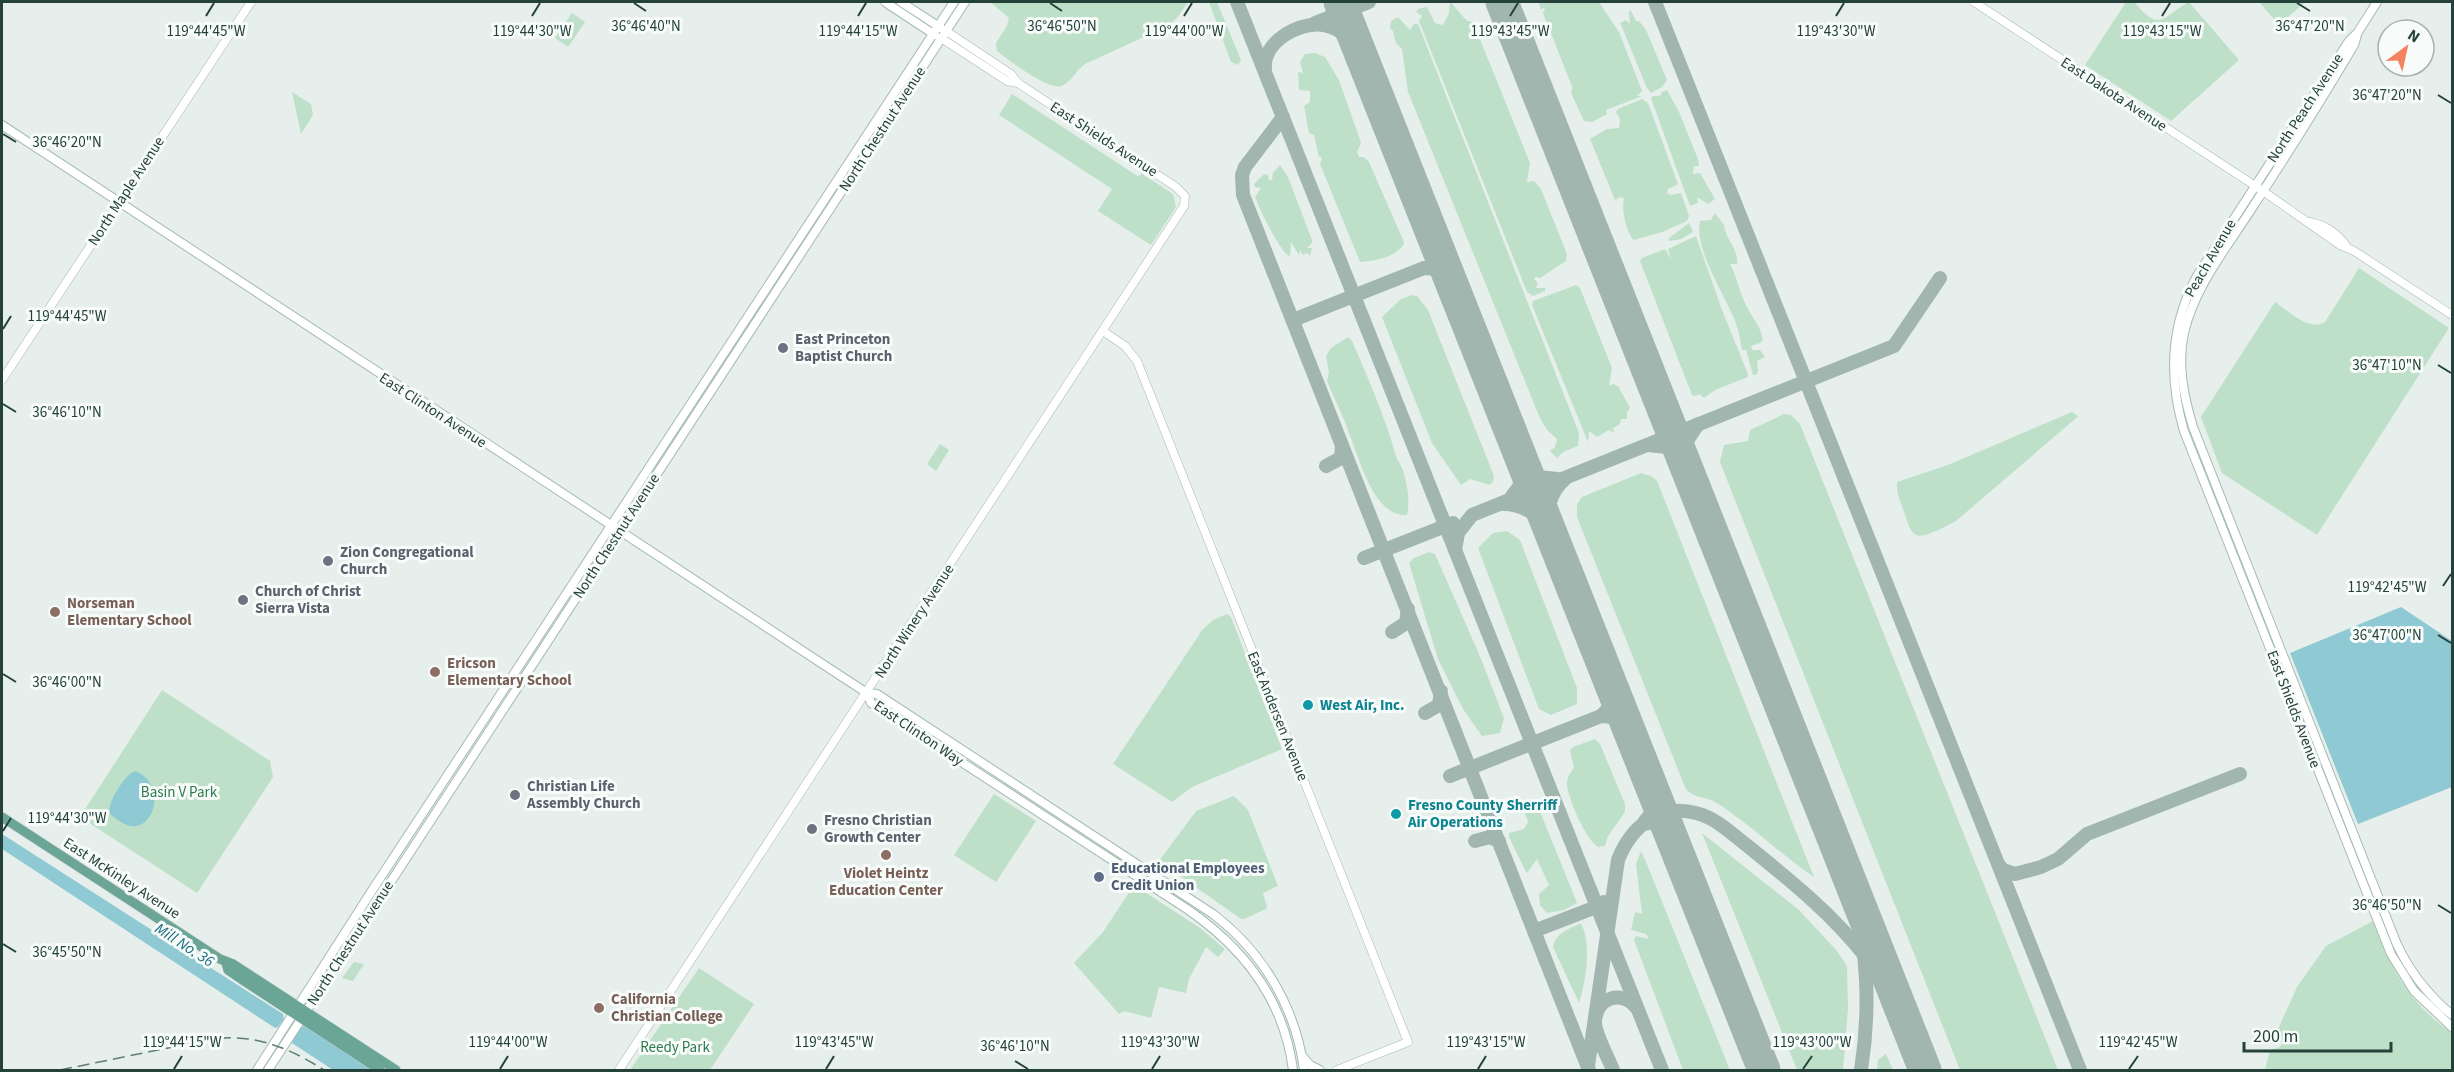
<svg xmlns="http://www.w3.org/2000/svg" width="2454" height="1072" font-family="'Source Sans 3',sans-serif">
  <rect width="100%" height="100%" fill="#e6efeb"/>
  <!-- green -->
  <g fill="#bfe0c8">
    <path d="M 990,2 L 1188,2 L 1177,18 L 1168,26 L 1085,64 C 1076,70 1072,81 1062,86 C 1049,91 1008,60 997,51 L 996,43 L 1007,26 L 1009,18 Z"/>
    <path d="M 1209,2 L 1217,2 L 1241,60 L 1238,65 L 1231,62 Z"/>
    <path d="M 1450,2 C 1457,8 1461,16 1468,21 L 1473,22 L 1530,163 L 1527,182 L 1534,181 L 1541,189 L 1567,254 L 1566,261 L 1540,278 L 1536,277 L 1534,279 L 1538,283 L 1536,288 L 1545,288 L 1545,291 L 1533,296 L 1527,292 L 1419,21 L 1422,16 L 1416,12 L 1418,9 L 1427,7 L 1435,23 L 1443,25 L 1449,13 Z"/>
    <path d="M 1539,2 L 1599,2 L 1619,32 L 1642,91 L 1637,96 L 1642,96 L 1606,110 L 1607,114 L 1592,122 L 1584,121 L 1572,95 L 1571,90 L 1573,89 L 1543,13 L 1545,8 L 1540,9 Z"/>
    <path d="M 2126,2 L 2134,2 C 2161,34 2162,16 2189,2 L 2239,60 L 2171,121 L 2085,65 Z"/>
    <path d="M 2259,2 L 2304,2 L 2304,3 L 2279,25 Z"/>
    <path d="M 1629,11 L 1631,11 L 1636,21 L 1639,21 L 1646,30 L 1667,80 L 1662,87 L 1651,93 L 1646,86 L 1622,27 L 1620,23 L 1626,20 L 1630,24 Z"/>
    <path d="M 572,13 L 585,22 L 568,47 L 555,38 Z"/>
    <path d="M 1398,17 L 1410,30 L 1414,24 L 1418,24 L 1579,433 L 1578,446 L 1563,452 L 1557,458 L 1550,451 L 1555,447 L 1557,439 L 1547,430 L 1539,416 L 1408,92 L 1402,49 L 1396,43 L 1393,31 L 1390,28 L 1391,21 Z"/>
    <path d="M 1315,53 L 1325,57 L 1339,80 L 1361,143 L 1357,152 L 1359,157 L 1364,157 L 1369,162 L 1403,240 L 1404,244 C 1395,258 1374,261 1360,262 L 1320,164 L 1322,157 L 1319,157 L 1314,135 L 1309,133 L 1304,106 L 1310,102 L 1310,91 L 1299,90 L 1298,72 L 1303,73 L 1300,62 L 1305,54 Z"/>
    <path d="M 1667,90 L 1679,112 L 1698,159 L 1699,166 L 1694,166 L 1693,174 L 1700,173 L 1715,199 L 1708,204 L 1697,197 L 1698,203 L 1690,206 L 1651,98 L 1653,96 L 1660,96 L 1662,92 Z"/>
    <path d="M 292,92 L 311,104 L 313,115 L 301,134 Z"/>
    <path d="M 1012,94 L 1139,177 L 1141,173 L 1173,194 L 1176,207 L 1151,245 L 1098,211 L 1112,189 L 999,115 Z"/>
    <path d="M 1642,99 L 1648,103 L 1678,184 L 1668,189 L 1667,193 L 1670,195 L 1681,193 L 1689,216 L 1687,221 L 1662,232 L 1634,240 C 1627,234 1621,210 1624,199 L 1621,197 L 1615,200 L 1590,139 L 1607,129 L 1619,128 L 1620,119 L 1616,112 L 1618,109 Z"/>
    <path d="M 1280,165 L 1288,177 L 1312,240 L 1312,243 L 1307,248 L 1312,248 L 1310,256 L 1307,253 L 1303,255 L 1300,250 L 1299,255 L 1291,242 L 1290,257 C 1280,252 1260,210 1255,197 L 1261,188 L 1255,187 L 1254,184 L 1264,174 L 1268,175 L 1269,180 L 1272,180 L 1273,173 Z"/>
    <path d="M 1715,213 L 1724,225 C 1725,238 1739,250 1737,264 L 1730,264 C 1737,277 1739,291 1746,305 C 1753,320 1759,322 1763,340 L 1760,343 L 1751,346 L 1752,350 L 1760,350 L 1765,357 L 1757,361 L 1758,372 L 1756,375 L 1753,375 L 1746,350 L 1742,350 C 1740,338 1738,326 1732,314 C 1722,291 1694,247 1700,221 L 1711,220 Z"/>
    <path d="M 1689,223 L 1693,232 L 1681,239 L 1669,241 L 1669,238 Z"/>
    <path d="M 1696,236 L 1722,310 L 1748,374 L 1748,377 L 1715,390 L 1704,398 L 1700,394 L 1695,396 L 1692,395 L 1640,261 L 1642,258 L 1665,249 L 1671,259 L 1668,249 Z"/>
    <path d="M 2359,268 L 2449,328 L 2317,535 L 2222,473 L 2201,417 L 2275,302 C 2289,311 2309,332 2325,322 Z"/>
    <path d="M 1576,285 L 1580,288 L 1612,368 L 1609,386 L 1613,384 L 1618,386 L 1630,408 L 1627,413 L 1627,419 L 1621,419 L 1620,424 L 1612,429 L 1615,431 L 1613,432 L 1609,430 L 1597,437 L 1589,431 L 1588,442 L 1532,305 L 1533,301 Z"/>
    <path d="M 1412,295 L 1417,296 L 1428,310 L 1494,476 L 1493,482 L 1489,485 L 1470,479 L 1461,485 L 1432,443 L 1382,317 L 1401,299 Z"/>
    <path d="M 1348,337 L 1352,341 C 1368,378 1384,414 1395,453 C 1397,461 1403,467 1404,474 C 1408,488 1410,501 1407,515 C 1373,517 1359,457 1349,433 C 1343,415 1334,398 1327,381 L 1329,373 L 1326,356 L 1331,348 Z"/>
    <path d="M 2072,412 L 2078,416 L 2075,419 L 1956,521 C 1948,525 1924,539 1916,535 C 1909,531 1906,517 1903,509 C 1900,500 1896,492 1897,482 L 1948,465 Z"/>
    <path d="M 1784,414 L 1791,415 L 1800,424 L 2058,1070 L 1960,1070 L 1720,462 L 1724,445 L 1748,441 L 1750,430 Z"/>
    <path d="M 940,444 L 949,450 L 936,471 L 927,464 Z"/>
    <path d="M 1641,473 L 1651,476 L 1657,481 L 1814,877 C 1780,854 1751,825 1717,803 C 1708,797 1690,798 1685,787 L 1577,517 L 1577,504 L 1582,497 Z"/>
    <path d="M 1507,531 L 1520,540 L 1577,688 L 1577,704 L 1551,715 L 1539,709 L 1478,548 L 1493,533 Z"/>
    <path d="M 1429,552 L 1435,554 L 1479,654 L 1504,718 L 1500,733 L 1482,736 L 1463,709 L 1438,659 L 1409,563 L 1414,558 Z"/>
    <path d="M 1227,614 L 1231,617 L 1282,749 L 1192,787 L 1172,802 L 1113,764 L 1203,629 L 1213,620 Z"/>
    <path d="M 162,690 L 270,761 L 273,777 L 197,893 L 80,817 Z"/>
    <path d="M 1595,739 L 1600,744 L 1625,804 L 1625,812 L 1608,836 L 1605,846 L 1598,847 C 1585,838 1570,802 1567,786 C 1566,779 1570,773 1574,768 L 1570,750 L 1573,747 Z"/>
    <path d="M 994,794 L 1036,821 L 996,882 L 954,855 Z"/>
    <path d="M 1234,796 L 1248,810 L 1278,886 L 1263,893 L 1267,907 L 1266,909 L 1244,919 L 1241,919 L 1159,861 L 1196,811 Z"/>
    <path d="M 1535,799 L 1577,903 L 1564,910 L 1547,913 L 1540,905 L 1539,894 L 1549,885 L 1537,859 L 1527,873 L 1526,872 L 1509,837 L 1509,833 L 1524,829 L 1528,822 L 1522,805 Z"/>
    <path d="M 1702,833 L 1799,910 L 1837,951 L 1847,966 L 1848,1009 L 1843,1070 L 1797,1070 Z"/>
    <path d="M 1641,851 L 1646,862 L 1730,1070 L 1683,1070 L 1634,940 L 1636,936 L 1649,939 L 1646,934 L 1631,930 L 1635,912 L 1642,914 L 1636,864 Z"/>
    <path d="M 1137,887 L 1200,928 L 1225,949 L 1218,957 L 1206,947 L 1189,979 L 1186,993 L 1159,987 L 1151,1018 L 1124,1011 L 1119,1014 L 1074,963 L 1103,932 L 1132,888 Z"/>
    <path d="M 2373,921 C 2391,970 2409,1003 2452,1033 L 2452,1070 L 2265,1070 L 2270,1050 L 2280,1047 L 2283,1042 L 2278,1029 L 2297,987 L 2326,946 Z"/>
    <path d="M 1579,924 L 1581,924 C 1592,943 1586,982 1579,1003 L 1553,947 C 1555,934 1568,929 1579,924 Z"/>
    <path d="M 354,962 L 364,964 L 353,981 L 342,978 Z"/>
    <path d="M 699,968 L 754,1004 L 710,1070 L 630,1070 Z"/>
    <path d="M 1886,1054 L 1893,1070 L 1877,1070 L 1878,1060 Z"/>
  </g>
  <!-- water -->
  <g fill="#8ec9d4">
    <path d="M 2401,607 L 2452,641 L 2452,787 L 2358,824 L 2290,653 Z"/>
    <path d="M 135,771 C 171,785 152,842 121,822 C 117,819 112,817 110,813 C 106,804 126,773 135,771 Z"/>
    <path d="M 2,834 L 283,1014 L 284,1019 L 278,1027 L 275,1028 L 2,849 Z"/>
    <path d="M 304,1026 L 372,1070 L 333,1070 L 292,1043 L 299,1028 Z"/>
  </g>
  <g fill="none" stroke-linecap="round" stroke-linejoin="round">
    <!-- taxiway -->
    <g stroke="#a2b6b0" stroke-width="14">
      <path d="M 1237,2 L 1662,1070"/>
      <path d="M 1655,2 L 2080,1070"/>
      <path d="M 1315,23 L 1369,2"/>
      <path d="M 1265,70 C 1262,42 1299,21 1324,25 C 1341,28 1351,40 1361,52"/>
      <path d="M 1283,117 L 1245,167 L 1242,175 L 1243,195 L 1589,1070"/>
      <path d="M 1293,320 L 1424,268 L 1438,269 L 1451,281"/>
      <path d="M 1648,445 L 1667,447 L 1684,461"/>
      <path d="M 1684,461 L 1687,441 L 1698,424"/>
      <path d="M 1523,464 L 1538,477 L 1557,479"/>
      <path d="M 1326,466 L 1341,458 L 1342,446"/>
      <path d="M 1510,499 L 1523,481 L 1523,464"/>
      <path d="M 1503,504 C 1523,504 1536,514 1549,528"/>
      <path d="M 1549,528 C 1545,510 1551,491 1565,479"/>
      <path d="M 1455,550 L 1458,533 L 1472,515 L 1894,346 L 1940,278"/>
      <path d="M 1364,558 L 1453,523"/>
      <path d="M 1392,632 L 1406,623 L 1408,609"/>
      <path d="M 1425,713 L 1439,705 L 1441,691"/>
      <path d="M 1601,716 L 1610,707 L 1613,689"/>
      <path d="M 1450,776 L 1601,716 L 1614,717 L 1629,729"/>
      <path d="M 1645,821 L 1653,812 L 1655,796"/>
      <path d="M 1643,824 C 1658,820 1664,829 1673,840"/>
      <path d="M 1475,841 L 1490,837 L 1499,841"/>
      <path d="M 1999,865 L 2003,870 L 2015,874 L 2041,867 L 2058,859 L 2087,834 L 2240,774"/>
      <path d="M 1853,889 C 1867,952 1871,1007 1861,1070"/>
      <path d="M 1534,931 L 1596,907 L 1604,902"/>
      <path d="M 1588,1066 L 1618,860 C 1631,827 1659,803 1696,813 C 1717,818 1733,835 1749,847 C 1791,881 1832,914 1865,956 C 1881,977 1893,1000 1906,1022"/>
      <path d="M 1613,1070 C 1609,1059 1594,1032 1595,1021 C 1597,997 1621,990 1636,1007"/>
    </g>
    <!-- runway -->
    <g stroke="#a2b6b0" stroke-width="33">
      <path d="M 1340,2 L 1764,1070"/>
      <path d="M 1502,2 L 1925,1070"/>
    </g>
    <defs>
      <g id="tertiary">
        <path d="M 1974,2 L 2263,191 L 2340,245 L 2354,251 L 2452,315"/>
        <path d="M 941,38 L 1007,81 L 1018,83"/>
        <path d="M 2310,222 C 2325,225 2339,234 2347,247"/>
        <path d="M 1103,331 L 1125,346 L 1137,361 L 1408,1042 L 1337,1070"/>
        <path d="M 2,380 L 251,2"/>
        <path d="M 619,1070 L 1184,206 L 1185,196 L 1176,187 L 1018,83 L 1011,74 L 946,31"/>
      </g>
      <g id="secondary">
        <path d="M 885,2 L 935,35"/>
        <path d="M 901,2 L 941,28"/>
        <path d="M 2377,2 L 2358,32 L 2349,41 L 2197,276 C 2170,326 2168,377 2184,431 L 2391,954 L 2414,991 L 2452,1027"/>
        <path d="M 2357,35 L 2354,45 C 2322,99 2289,152 2254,205 C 2229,245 2195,285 2184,333 C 2177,365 2184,397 2193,427 L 2396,942 C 2409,971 2428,995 2452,1015"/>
        <path d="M 2,125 L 847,680 L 867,693 L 877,694 L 1213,914 C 1263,952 1296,1008 1304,1070"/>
        <path d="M 867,693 L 871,703 L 1187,909 C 1244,948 1284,1000 1293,1070"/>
        <path d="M 1302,1056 L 1310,1065 L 1320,1070"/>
        <path d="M 257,1070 L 373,889 L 954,2"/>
        <path d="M 268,1070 L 965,2"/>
      </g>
      <g id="primary">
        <path d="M 2,817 L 220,959 L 233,964 L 396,1070"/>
        <path d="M 226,963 L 228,970 L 241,979 L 380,1070"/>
      </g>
    </defs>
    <!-- tertiary casing -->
    <use href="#tertiary" stroke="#a8b8b2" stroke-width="9"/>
    <!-- secondary casing -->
    <use href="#secondary" stroke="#a4bbb3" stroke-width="10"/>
    <!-- primary casing -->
    <use href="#primary" stroke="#c2cac8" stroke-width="10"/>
    <!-- tertiary -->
    <use href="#tertiary" stroke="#fff" stroke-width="8"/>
    <!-- secondary -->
    <use href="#secondary" stroke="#fff" stroke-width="8"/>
    <!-- primary -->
    <use href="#primary" stroke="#6aa596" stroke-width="9"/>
    <!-- rail -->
    <path stroke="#5f7d75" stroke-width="1.5" stroke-dasharray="12 6" stroke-linecap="butt" d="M 60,1070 L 207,1040 C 251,1032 288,1047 324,1070"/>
  </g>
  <!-- ticks -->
  <path fill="none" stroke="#24423a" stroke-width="2" d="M 634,3 L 646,11M 1050,3 L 1062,11M 2297,3 L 2310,11M 206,16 L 214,3M 532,16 L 540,3M 858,16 L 866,3M 1184,16 L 1192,3M 1510,16 L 1518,3M 1836,16 L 1844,3M 2162,16 L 2170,3M 2438,95 L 2451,103M 3,134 L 16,142M 3,329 L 11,316M 2438,365 L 2451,373M 3,404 L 16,412M 2443,586 L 2451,574M 2438,635 L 2451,643M 3,674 L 16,682M 3,831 L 11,818M 2438,905 L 2451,913M 3,944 L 16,952M 1015,1061 L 1028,1069M 174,1069 L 182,1056M 500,1069 L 508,1056M 826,1069 L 834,1056M 1152,1069 L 1160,1056M 1478,1069 L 1486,1056M 1803,1069 L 1812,1056M 2129,1069 L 2138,1056"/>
  <!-- markers -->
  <g fill="#6b7280" stroke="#f7fbf9" stroke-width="2">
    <circle cx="783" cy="348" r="6"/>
    <circle cx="328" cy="561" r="6"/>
    <circle cx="243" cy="600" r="6"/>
    <circle cx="515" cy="795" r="6"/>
    <circle cx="812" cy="829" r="6"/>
  </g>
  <g fill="#8d6e63" stroke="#f7fbf9" stroke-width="2">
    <circle cx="55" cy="612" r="6"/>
    <circle cx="435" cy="672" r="6"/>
    <circle cx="886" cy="855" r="6"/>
    <circle cx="599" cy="1008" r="6"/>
  </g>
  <g fill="#0f9aa8" stroke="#f7fbf9" stroke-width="2">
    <circle cx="1308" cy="705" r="6"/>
    <circle cx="1396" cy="814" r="6"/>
  </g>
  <circle fill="#5c6f8a" stroke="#f7fbf9" stroke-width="2" cx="1099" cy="877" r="6"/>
  <g text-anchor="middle" stroke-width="6" stroke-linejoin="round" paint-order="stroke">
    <!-- street labels -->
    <g font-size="15" fill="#24423a" stroke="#f7fbf9">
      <text transform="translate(2114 94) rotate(33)" y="5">East Dakota Avenue</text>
      <text transform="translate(2305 108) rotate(-57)" y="5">North Peach Avenue</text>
      <text transform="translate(882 129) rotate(-57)" y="5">North Chestnut Avenue</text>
      <text transform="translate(1104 139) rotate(33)" y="5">East Shields Avenue</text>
      <text transform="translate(126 191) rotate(-57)" y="5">North Maple Avenue</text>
      <text transform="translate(2210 258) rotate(-60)" y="5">Peach Avenue</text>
      <text transform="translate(433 410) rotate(33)" y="5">East Clinton Avenue</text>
      <text transform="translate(616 536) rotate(-57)" y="5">North Chestnut Avenue</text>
      <text transform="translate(914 621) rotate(-57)" y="5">North Winery Avenue</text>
      <text transform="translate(2294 709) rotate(69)" y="5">East Shields Avenue</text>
      <text transform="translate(1278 716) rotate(68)" y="5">East Andersen Avenue</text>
      <text transform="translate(919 733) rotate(34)" y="5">East Clinton Way</text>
      <text transform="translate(122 878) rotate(33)" y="5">East McKinley Avenue</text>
      <text transform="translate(350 943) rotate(-57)" y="5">North Chestnut Avenue</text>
    </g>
    <!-- worship labels -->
    <g font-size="15" font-weight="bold" fill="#5b616d" stroke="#f7fbf9" text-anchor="start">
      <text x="795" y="344">East Princeton<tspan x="795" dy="17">Baptist Church</tspan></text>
      <text x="340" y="557">Zion Congregational<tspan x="340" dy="17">Church</tspan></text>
      <text x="255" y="596">Church of Christ<tspan x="255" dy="17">Sierra Vista</tspan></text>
      <text x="527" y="791">Christian Life<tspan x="527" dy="17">Assembly Church</tspan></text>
      <text x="824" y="825">Fresno Christian<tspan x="824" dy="17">Growth Center</tspan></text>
    </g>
    <!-- education labels -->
    <g font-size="15" font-weight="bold" fill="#785e54" stroke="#f7fbf9" text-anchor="start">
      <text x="67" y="608">Norseman<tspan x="67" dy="17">Elementary School</tspan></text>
      <text x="447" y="668">Ericson<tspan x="447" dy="17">Elementary School</tspan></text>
      <text x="886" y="878" text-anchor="middle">Violet Heintz<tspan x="886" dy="17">Education Center</tspan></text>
      <text x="611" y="1004">California<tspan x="611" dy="17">Christian College</tspan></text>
    </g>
    <!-- culture labels -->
    <g font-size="15" font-weight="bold" fill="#0d838f" stroke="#f7fbf9" text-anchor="start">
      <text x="1320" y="710">West Air, Inc.</text>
      <text x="1408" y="810">Fresno County Sherriff<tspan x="1408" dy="17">Air Operations</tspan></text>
    </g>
    <!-- park labels -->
    <g font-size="15" fill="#2d7a4b" stroke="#f7fbf9">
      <text x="179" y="797">Basin V Park</text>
      <text x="675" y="1052">Reedy Park</text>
    </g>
    <!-- service labels -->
    <g font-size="15" font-weight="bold" fill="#4e5e75" stroke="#f7fbf9" text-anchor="start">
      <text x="1111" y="873">Educational Employees<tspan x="1111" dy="17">Credit Union</tspan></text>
    </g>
    <!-- water labels -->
    <g font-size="16" font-style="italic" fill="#1c6f80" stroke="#f7fbf9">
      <text transform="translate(185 944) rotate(33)" y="6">Mill No. 36</text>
    </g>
  </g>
  <g font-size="15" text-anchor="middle" fill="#24423a" stroke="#f7fbf9" stroke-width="6" stroke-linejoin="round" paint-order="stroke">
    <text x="2310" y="31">36°47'20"N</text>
    <text x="646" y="31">36°46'40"N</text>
    <text x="1062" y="31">36°46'50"N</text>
    <text x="206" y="36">119°44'45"W</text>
    <text x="858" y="36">119°44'15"W</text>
    <text x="1184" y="36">119°44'00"W</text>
    <text x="1510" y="36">119°43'45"W</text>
    <text x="2162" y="36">119°43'15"W</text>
    <text x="532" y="36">119°44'30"W</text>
    <text x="1836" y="36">119°43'30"W</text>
    <text x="2387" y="100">36°47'20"N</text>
    <text x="67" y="147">36°46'20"N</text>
    <text x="67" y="321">119°44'45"W</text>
    <text x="2387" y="370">36°47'10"N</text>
    <text x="67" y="417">36°46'10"N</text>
    <text x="2387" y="592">119°42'45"W</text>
    <text x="2387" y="640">36°47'00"N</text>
    <text x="67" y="687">36°46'00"N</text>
    <text x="67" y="823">119°44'30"W</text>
    <text x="2387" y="910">36°46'50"N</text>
    <text x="67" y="957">36°45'50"N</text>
    <text x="182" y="1047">119°44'15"W</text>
    <text x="508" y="1047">119°44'00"W</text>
    <text x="834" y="1047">119°43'45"W</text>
    <text x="1160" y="1047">119°43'30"W</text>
    <text x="1486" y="1047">119°43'15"W</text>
    <text x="1812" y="1047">119°43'00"W</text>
    <text x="2138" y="1047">119°42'45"W</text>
    <text x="1015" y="1051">36°46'10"N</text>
  </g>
  <!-- border -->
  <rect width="2454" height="1072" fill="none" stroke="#24423a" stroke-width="6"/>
  <!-- north arrow -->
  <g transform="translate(2406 48) rotate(33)"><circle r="28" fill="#f7fbf9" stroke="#a3b1ad" stroke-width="1.5"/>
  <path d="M0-4.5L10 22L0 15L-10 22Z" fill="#f4845f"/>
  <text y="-9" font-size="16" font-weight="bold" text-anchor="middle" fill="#24423a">N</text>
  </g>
  <!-- scale -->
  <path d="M2244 1042v9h147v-9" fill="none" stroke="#24423a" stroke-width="3"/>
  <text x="2253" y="1042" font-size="18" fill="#24423a" stroke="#f7fbf9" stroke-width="4.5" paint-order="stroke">200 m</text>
</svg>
